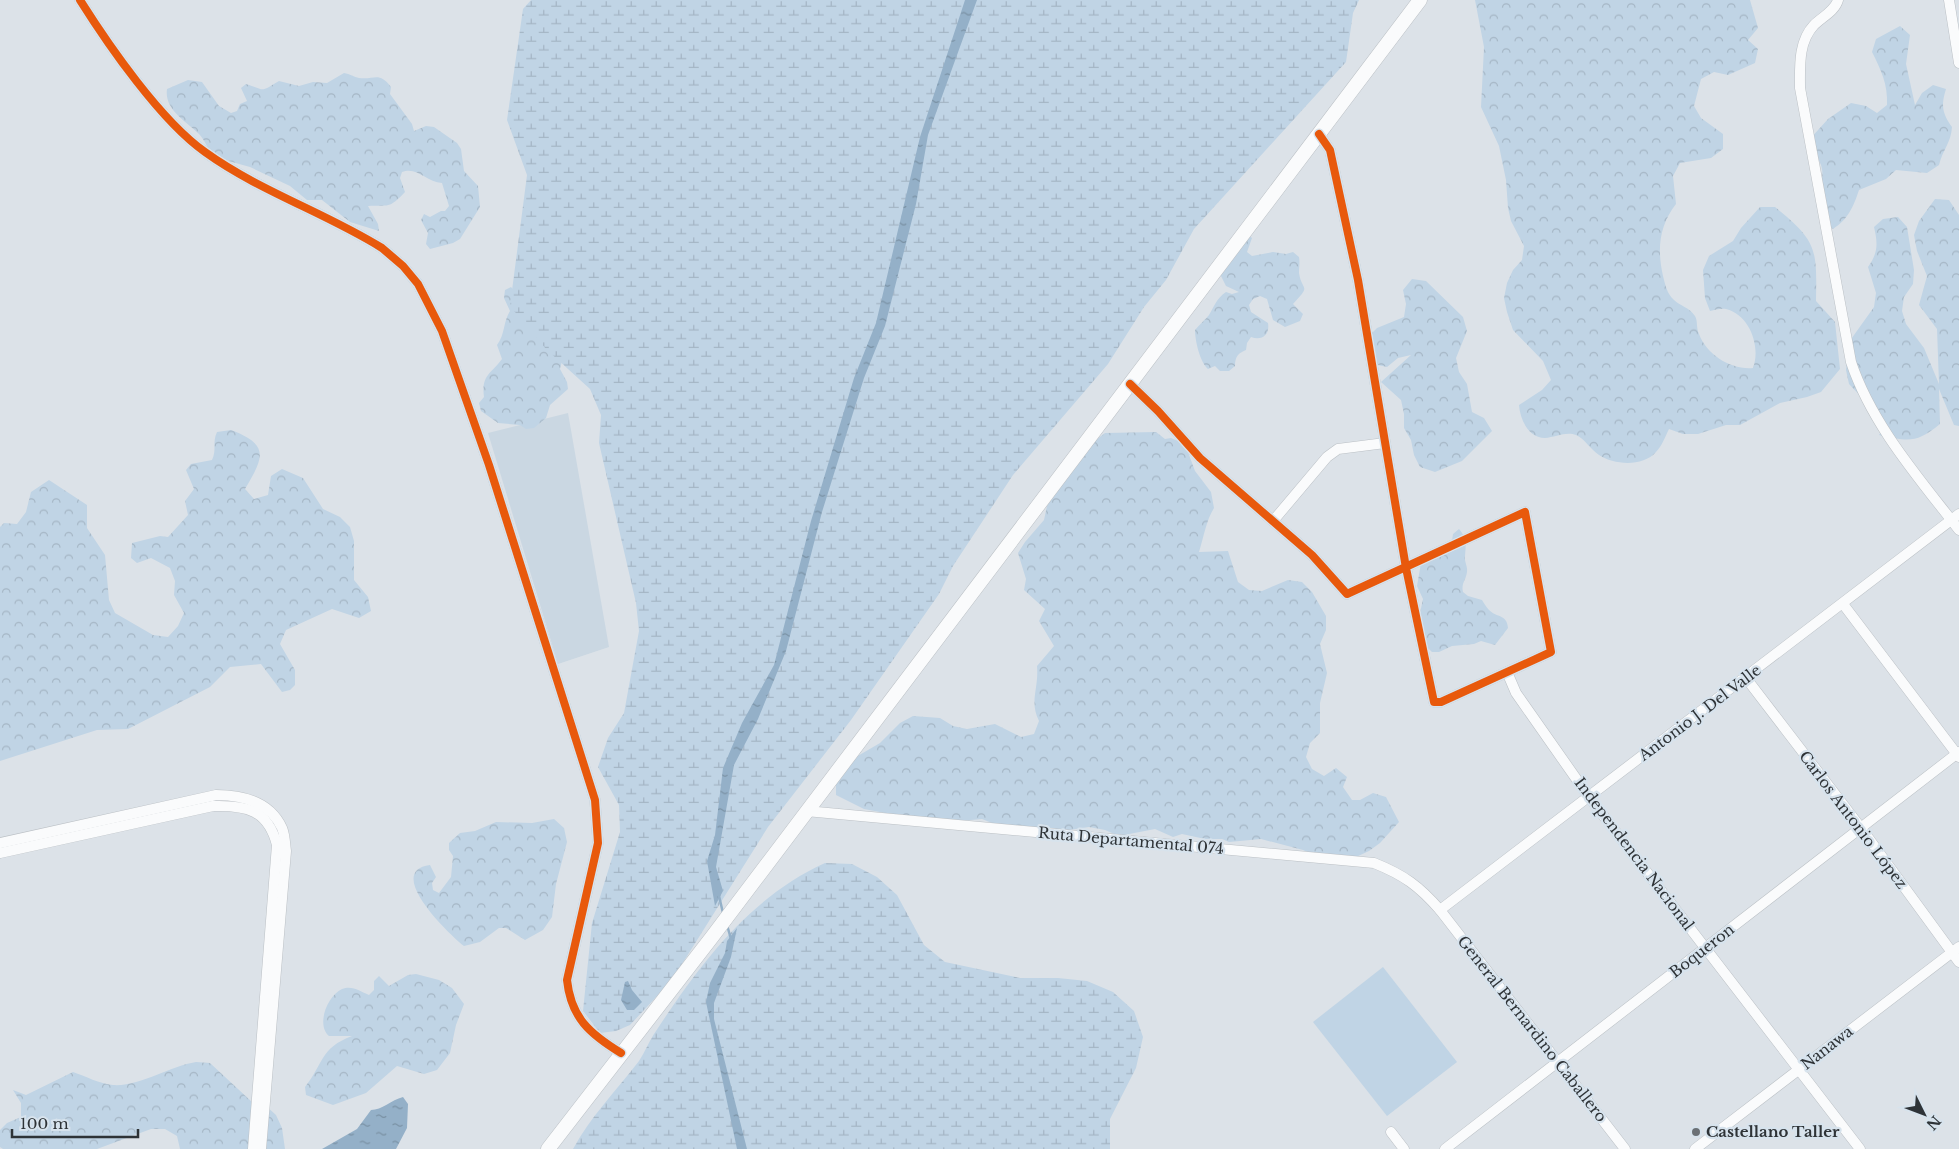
<svg xmlns="http://www.w3.org/2000/svg" width="1959" height="1149" font-family="'Libre Baskerville',serif">
  <defs>
    <pattern id="forest-crowns" width="20" height="18" patternUnits="userSpaceOnUse" patternTransform="scale(1.25)"><rect width="20" height="18" fill="#c0d4e5"/><path d="M2 6a3 3 0 1 1 6 0M12 15a3 3 0 1 1 6 0" fill="none" stroke="#a5b6c5"/></pattern>
    <pattern id="wetland-marsh" width="20" height="14" patternUnits="userSpaceOnUse" patternTransform="scale(1.25)"><rect width="20" height="14" fill="#c0d4e5"/><path d="M1 5h8M5 5V1M11 12h8M15 12V8" fill="none" stroke="#a5b6c5"/></pattern>
    <pattern id="water-ripples" width="26" height="14" patternUnits="userSpaceOnUse" patternTransform="scale(1.25)"><rect width="26" height="14" fill="#94b0c8"/><path d="M2 4q2-2 4 0t4 0M15 11q2-2 4 0t4 0" fill="none" stroke="#7990a3"/></pattern>
  </defs>
  <rect width="100%" height="100%" fill="#dce2e8"/>
  <!-- built -->
  <path fill="#cad7e2" d="M 568,413 L 609,647 L 558,664 L 488,433 Z"/>
  <!-- forest -->
  <g fill="url(#forest-crowns)">
    <path d="M 1475,0 L 1750,0 L 1758,28 L 1748,40 L 1758,49 L 1755,63 L 1728,75 L 1714,72 L 1701,79 L 1694,106 L 1701,118 L 1723,134 L 1723,149 L 1711,158 L 1680,163 L 1673,176 L 1676,204 C 1659,226 1657,249 1663,276 C 1665,284 1667,294 1674,300 C 1680,306 1689,307 1695,316 C 1698,321 1696,328 1699,334 C 1707,355 1731,370 1753,368 C 1761,347 1750,315 1726,309 C 1721,308 1715,310 1710,311 L 1705,298 L 1703,270 L 1709,256 L 1733,241 L 1741,228 L 1760,207 L 1775,207 C 1817,241 1817,248 1816,301 L 1835,322 L 1840,369 L 1821,392 L 1807,397 L 1780,403 L 1740,425 L 1726,425 L 1698,434 L 1683,434 L 1669,429 C 1665,437 1662,446 1656,452 C 1643,467 1614,465 1599,455 C 1591,450 1585,439 1576,435 C 1567,431 1555,437 1545,438 C 1528,438 1520,419 1519,405 L 1542,390 L 1551,380 L 1543,361 L 1513,330 L 1507,312 L 1504,298 L 1507,283 L 1513,270 L 1522,260 L 1524,246 L 1511,221 L 1508,208 L 1506,180 L 1499,146 L 1481,107 L 1484,47 Z"/>
    <path d="M 1900,26 L 1910,35 L 1906,64 L 1915,105 L 1922,93 L 1933,85 L 1946,89 C 1941,105 1942,113 1952,127 C 1951,143 1943,149 1939,165 L 1927,173 L 1896,170 L 1886,179 L 1859,190 C 1853,208 1848,219 1833,229 C 1799,198 1829,190 1821,165 C 1818,157 1812,149 1809,140 L 1828,119 L 1851,103 L 1866,106 L 1877,113 L 1887,105 C 1888,84 1881,70 1872,52 L 1876,39 Z"/>
    <path d="M 344,73 C 350,74 354,77 359,78 C 375,80 379,71 391,87 L 390,94 L 412,124 L 414,131 L 426,126 L 434,127 L 457,143 L 461,149 L 464,171 L 478,186 L 480,207 L 460,239 L 453,243 L 430,249 L 426,244 L 428,233 L 421,220 L 424,214 L 430,217 L 441,211 L 445,211 L 449,206 L 442,183 C 426,182 417,166 402,172 L 400,178 L 405,192 C 389,209 389,205 368,206 L 378,224 L 379,231 L 350,222 L 322,200 L 307,200 L 290,186 L 250,167 L 214,157 C 208,150 205,140 199,134 C 186,121 164,110 167,89 L 188,80 L 202,82 L 219,106 L 231,113 L 237,111 L 240,104 L 247,101 L 241,88 L 246,84 C 266,90 259,93 279,81 L 299,86 L 313,82 L 327,83 Z"/>
    <path d="M 1935,199 L 1949,200 L 1959,215 L 1959,426 L 1954,425 L 1939,389 L 1940,424 C 1916,444 1908,441 1879,435 L 1883,430 L 1869,405 L 1849,384 L 1846,370 L 1849,342 L 1874,307 L 1876,293 L 1868,267 C 1878,253 1878,244 1874,227 L 1883,219 L 1898,217 L 1907,227 L 1914,270 L 1913,284 L 1904,297 L 1902,311 L 1906,324 L 1924,348 L 1939,384 L 1937,329 L 1919,305 L 1927,276 L 1917,251 L 1914,235 L 1919,221 Z"/>
    <path d="M 1247,234 L 1252,238 L 1247,252 L 1252,256 L 1273,252 L 1286,254 L 1293,252 L 1299,257 C 1300,262 1299,268 1299,273 C 1302,292 1312,284 1293,304 L 1303,314 L 1300,321 L 1285,327 L 1273,320 L 1267,299 L 1260,296 L 1253,299 L 1249,305 L 1251,312 L 1268,323 C 1270,335 1262,341 1251,337 L 1247,343 L 1246,350 C 1238,353 1235,357 1235,366 L 1229,371 L 1220,371 L 1215,366 L 1208,369 C 1200,362 1195,341 1195,330 C 1199,325 1205,320 1209,315 C 1215,305 1216,299 1226,292 L 1232,294 L 1239,292 L 1226,286 L 1220,274 Z"/>
    <path d="M 1412,279 L 1426,281 L 1463,317 L 1467,331 L 1456,358 L 1459,372 L 1467,384 L 1472,412 L 1484,418 L 1492,431 L 1462,461 L 1435,472 L 1420,467 L 1414,455 L 1411,440 L 1404,428 L 1404,414 L 1401,400 L 1381,382 L 1411,355 L 1398,358 L 1387,367 L 1373,364 L 1367,338 L 1377,328 L 1404,317 L 1406,304 L 1403,290 Z"/>
    <path d="M 511,287 L 565,349 L 560,369 L 567,382 L 568,389 L 550,405 L 546,418 L 534,428 L 526,429 L 520,425 L 498,423 L 481,411 L 479,403 L 484,397 C 481,375 491,374 502,359 L 497,345 C 505,335 503,322 510,311 L 504,298 L 505,290 Z"/>
    <path d="M 231,430 C 271,445 263,458 245,489 L 254,499 L 268,495 L 271,476 L 282,469 L 303,478 L 323,509 L 340,517 L 350,527 L 354,541 L 354,580 L 368,597 L 371,611 L 359,618 L 332,609 L 286,630 L 280,644 L 295,670 L 295,685 L 290,690 L 282,692 L 261,664 L 230,667 L 210,687 L 128,729 L 97,730 L 0,761 L 0,527 L 4,523 L 17,524 L 26,512 L 31,492 L 49,480 L 87,505 L 87,528 L 105,555 L 109,600 L 115,613 L 153,635 L 168,637 L 178,626 L 184,613 L 174,595 L 175,581 L 170,568 L 151,558 L 137,563 L 131,558 L 132,543 L 160,536 L 168,537 L 188,515 L 185,501 L 194,489 L 186,470 L 191,464 L 212,460 C 217,450 212,442 217,432 Z"/>
    <path d="M 1156,432 L 1165,439 L 1171,438 L 1185,444 L 1195,471 L 1211,492 L 1214,508 C 1206,521 1204,536 1199,552 L 1228,551 L 1238,582 L 1249,590 L 1262,591 L 1288,580 L 1302,582 L 1312,592 L 1326,616 L 1326,630 L 1320,644 L 1327,673 L 1320,703 L 1320,733 L 1310,743 L 1306,757 L 1312,769 L 1324,776 L 1336,768 L 1347,777 L 1343,787 L 1352,800 L 1360,800 L 1373,793 L 1386,797 L 1399,822 L 1380,843 L 1369,851 L 1356,857 L 1328,862 L 1303,850 L 1261,839 L 1229,842 L 1222,839 L 1205,839 L 1182,834 L 1173,837 L 1155,829 L 1119,836 L 1105,830 L 1089,827 L 1069,830 L 997,825 L 982,819 L 938,823 L 864,809 L 836,795 L 836,780 L 856,757 L 880,743 L 900,723 L 913,716 L 940,718 L 953,726 L 967,729 L 995,724 L 1021,737 L 1034,734 L 1039,721 C 1029,701 1039,689 1037,666 L 1054,646 L 1039,621 L 1045,609 L 1024,590 L 1026,579 L 1018,553 L 1025,542 L 1044,520 L 1047,506 L 1064,480 L 1070,460 L 1105,433 Z"/>
    <path d="M 1459,529 C 1467,538 1466,545 1465,556 C 1464,561 1468,567 1467,572 C 1466,580 1461,583 1463,592 L 1468,596 L 1482,600 C 1484,603 1486,607 1489,610 C 1497,618 1507,614 1508,628 L 1495,645 L 1481,641 L 1474,644 L 1452,646 L 1439,652 L 1432,652 L 1427,647 L 1420,613 L 1423,599 L 1417,586 L 1421,563 L 1451,547 L 1453,534 Z"/>
    <path d="M 554,819 L 564,828 L 567,842 L 556,884 L 552,917 L 543,930 L 525,940 L 506,928 L 499,928 L 480,942 L 464,946 C 450,935 383,871 430,865 L 436,877 L 432,883 L 433,890 L 439,893 L 451,877 L 453,856 L 449,850 L 449,843 L 460,833 L 475,831 L 496,822 L 532,823 Z"/>
    <path d="M 416,974 L 439,980 L 452,988 L 464,1004 L 456,1025 L 450,1053 L 437,1070 L 424,1074 L 397,1066 L 366,1093 L 333,1105 L 306,1095 L 305,1087 C 324,1063 320,1048 352,1036 L 329,1036 C 316,1025 327,996 342,989 C 352,985 360,991 369,995 L 374,990 L 374,981 L 379,976 L 389,986 L 408,975 Z"/>
    <path d="M 196,1062 L 210,1063 L 252,1102 L 265,1105 L 276,1115 L 282,1128 L 285,1149 L 180,1149 L 177,1136 L 165,1129 L 151,1129 L 97,1149 L 3,1149 L 0,1147 L 0,1130 L 7,1123 L 21,1117 L 21,1103 L 13,1090 L 26,1095 L 73,1072 C 85,1076 100,1084 113,1085 C 139,1087 170,1066 196,1062 Z"/>
  </g>
  <!-- wetland -->
  <g fill="url(#wetland-marsh)">
    <path d="M 531,0 L 1359,0 L 1353,13 L 1346,62 L 1194,229 L 1166,280 L 1144,307 L 1108,364 L 1013,475 L 953,566 L 939,594 L 851,720 L 768,827 L 672,980 L 630,1025 L 616,1031 L 600,1033 L 583,1011 L 592,923 L 620,832 L 619,805 L 598,767 L 608,738 L 624,713 L 639,631 L 636,603 L 599,443 L 601,415 L 590,389 L 546,349 L 510,306 L 527,175 L 507,120 L 523,9 Z"/>
    <path d="M 825,863 L 852,864 L 877,877 L 897,895 L 924,945 L 945,962 L 1020,978 L 1058,978 L 1087,981 L 1113,992 L 1134,1011 L 1143,1037 L 1136,1068 L 1110,1119 L 1110,1149 L 573,1149 C 591,1116 616,1091 639,1061 C 645,1052 649,1041 656,1031 C 700,964 750,897 825,863 Z"/>
  </g>
  <!-- pitch -->
  <path fill="#c0d4e5" d="M 1383,967 L 1457,1062 L 1387,1116 L 1313,1022 Z"/>
  <!-- water -->
  <g fill="url(#water-ripples)">
    <path d="M 965,0 L 977,0 L 928,135 L 916,204 L 885,326 L 864,378 L 822,512 L 786,651 L 758,719 L 734,765 L 716,867 L 723,891 L 715,906 L 707,861 L 715,835 L 723,768 L 742,723 L 774,665 L 811,521 L 854,378 L 876,323 L 920,137 Z"/>
    <path d="M 737,928 L 731,957 L 714,1003 L 714,1019 L 747,1149 L 737,1149 L 706,1002 L 710,983 L 725,953 L 727,941 Z"/>
    <path d="M 628,981 L 632,990 L 642,1002 L 634,1010 L 627,1010 L 621,1000 L 625,982 Z"/>
    <path d="M 403,1097 L 408,1104 L 407,1128 L 396,1149 L 322,1149 L 357,1129 L 371,1110 C 382,1110 391,1100 403,1097 Z"/>
  </g>
  <g fill="none" stroke-linecap="round" stroke-linejoin="round">
    <!-- stream -->
    <g stroke="#94b0c8" stroke-width="2.5">
      <path d="M 719,896 L 723,913"/>
      <path d="M 727,925 L 731,939"/>
    </g>
    <defs>
      <g id="minor">
        <path d="M 80,0 C 109,46 161,121 205,152 C 259,191 326,213 382,248 L 403,266 L 418,284 L 442,331 L 489,465 L 595,800 L 598,843 L 567,980 C 571,1018 590,1034 621,1053"/>
        <path d="M 1838,0 C 1835,11 1822,17 1814,25 C 1798,42 1800,67 1800,88 L 1851,362 C 1872,425 1919,478 1959,530"/>
        <path d="M 1949,0 L 1959,63"/>
        <path d="M 1130,384 L 1158,411 L 1200,458 L 1312,555 L 1347,594 L 1525,512 L 1551,652 L 1441,702 L 1434,702 L 1406,568 L 1358,280 L 1330,150 L 1319,134"/>
        <path d="M 1273,521 L 1327,457 L 1338,449 L 1385,443"/>
        <path d="M 1843,604 L 1959,757"/>
        <path d="M 1507,672 L 1516,693 L 1589,797 L 1860,1149"/>
        <path d="M 1746,678 L 1861,828 L 1959,962"/>
        <path d="M 806,811 L 1374,863 C 1404,875 1419,886 1440,910 L 1625,1149"/>
        <path d="M 0,843 L 216,795 C 242,795 270,802 282,828 C 285,835 285,844 286,851 L 261,1149"/>
        <path d="M 0,853 L 213,806 C 247,805 268,810 277,845 L 253,1149"/>
        <path d="M 1440,910 L 1959,514"/>
        <path d="M 1391,1132 L 1404,1149"/>
        <path d="M 1445,1149 L 1959,752"/>
        <path d="M 1695,1149 L 1959,947"/>
      </g>
      <path id="highway" d="M 548,1149 L 712,937 L 1420,0"/>
    </defs>
    <!-- minor casing -->
    <use href="#minor" stroke="#bbc0c5" stroke-width="11"/>
    <!-- highway casing -->
    <use href="#highway" stroke="#bbc0c5" stroke-width="15"/>
    <!-- minor -->
    <use href="#minor" stroke="#fafbfc" stroke-width="10"/>
    <!-- highway -->
    <use href="#highway" stroke="#fafbfc" stroke-width="14"/>
    <defs>
      <g id="cycleway">
        <path d="M 80,0 C 109,46 161,121 205,152 C 259,191 326,213 382,248 L 403,266 L 418,284 L 442,331 L 489,465 L 595,800 L 598,843 L 567,980 C 571,1018 590,1034 621,1053"/>
        <path d="M 1130,384 L 1158,411 L 1200,458 L 1312,555 L 1347,594 L 1525,512 L 1551,652 L 1441,702 L 1434,702 L 1406,568 L 1358,280 L 1330,150 L 1319,134"/>
      </g>
    </defs>
    <!-- cycleway casing -->
    <use href="#cycleway" stroke="#d7e3ed" stroke-width="11"/>
    <!-- cycleway -->
    <use href="#cycleway" stroke="#e8590c" stroke-width="8"/>
  </g>
  <!-- markers -->
  <circle fill="#6b7075" stroke="#d7e3ed" stroke-width="2" cx="1696" cy="1132" r="5"/>
  <g text-anchor="middle" stroke-width="4.5" stroke-linejoin="round" paint-order="stroke">
    <!-- street labels -->
    <g font-size="15" fill="#2e3337" stroke="#d7e3ed">
      <text transform="translate(1700 713) rotate(-37)" y="5">Antonio J. Del Valle</text>
      <text transform="translate(1853 820) rotate(53)" y="5">Carlos Antonio López</text>
      <text transform="translate(1131 841) rotate(5)" y="5">Ruta Departamental 074</text>
      <text transform="translate(1634 854) rotate(53)" y="5">Independencia Nacional</text>
      <text transform="translate(1702 951) rotate(-38)" y="5">Boqueron</text>
      <text transform="translate(1532 1029) rotate(52)" y="5">General Bernardino Caballero</text>
      <text transform="translate(1827 1048) rotate(-38)" y="5">Nanawa</text>
    </g>
    <!-- poi labels -->
    <g font-size="15" font-weight="bold" fill="#2e3337" stroke="#d7e3ed" text-anchor="start">
      <text x="1706" y="1137">Castellano Taller</text>
    </g>
  </g>
  <!-- north arrow -->
  <g transform="translate(1924 1114) rotate(132)" stroke="#d7e3ed" stroke-width="4" paint-order="stroke">
  <path d="M0-4L9 19L0 12L-9 19Z" fill="#2e3337"/>
  <text y="-8" font-size="14" font-weight="bold" text-anchor="middle" fill="#2e3337">N</text>
  </g>
  <!-- scale -->
  <path d="M12 1129v8h126v-8" fill="none" stroke="#2e3337" stroke-width="2.5"/>
  <text x="20" y="1129" font-size="15" fill="#2e3337" stroke="#d7e3ed" stroke-width="4" paint-order="stroke">100 m</text>
</svg>
